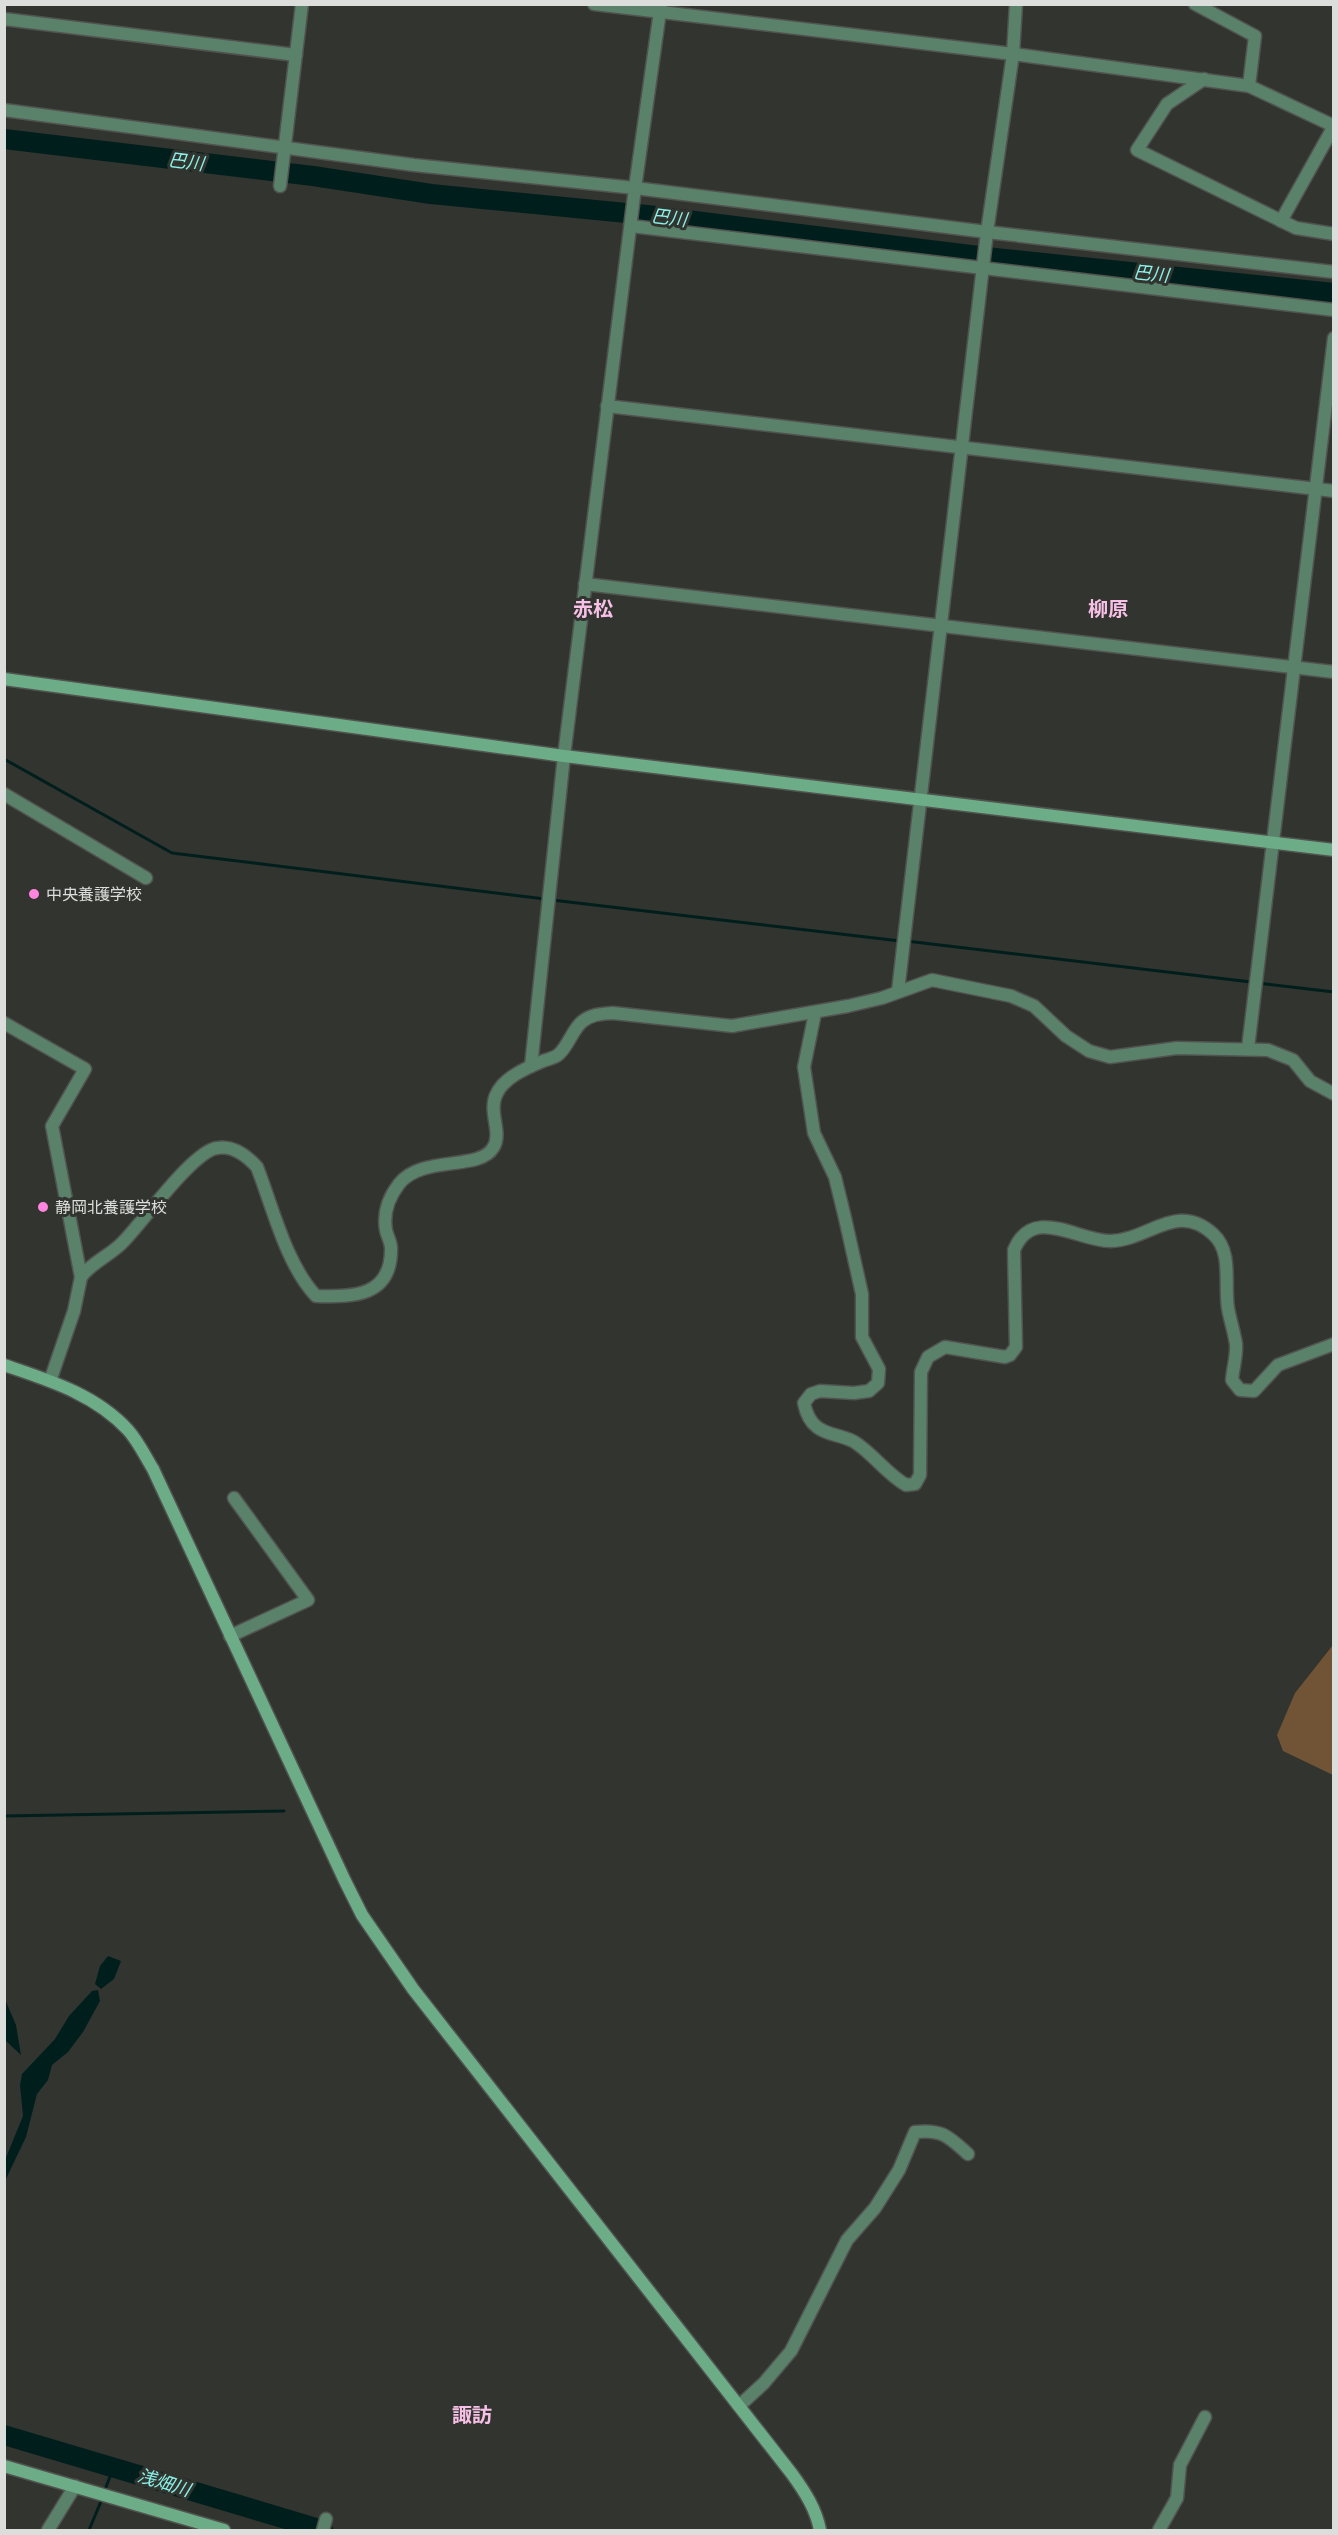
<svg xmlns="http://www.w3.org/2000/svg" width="1338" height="2535" font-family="Poppins,'Noto Sans JP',sans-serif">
  <rect width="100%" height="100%" fill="#323430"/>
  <!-- green -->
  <path fill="#705435" d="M 1333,1645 L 1333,1775 L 1283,1751 L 1277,1735 L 1295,1693 Z"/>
  <!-- water -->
  <g fill="#001f1c">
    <path d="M 108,1956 L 121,1961 L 114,1979 L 101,1989 L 95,1984 L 100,1966 Z"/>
    <path d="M 98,1990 L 100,2001 L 83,2032 L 68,2052 L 52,2065 L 48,2080 L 37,2094 L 26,2137 L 5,2181 L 5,2160 L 23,2116 L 20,2085 L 22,2074 L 55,2039 L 69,2016 L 92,1991 Z"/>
    <path d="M 4,1997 L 16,2025 L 21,2055 L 5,2040 Z"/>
  </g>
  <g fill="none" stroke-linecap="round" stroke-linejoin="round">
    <!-- stream -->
    <g stroke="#001f1c" stroke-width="3">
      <path d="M 4,759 L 172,853 L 545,899"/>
      <path d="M 552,900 L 900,941"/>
      <path d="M 906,941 L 1251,982"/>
      <path d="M 1258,983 L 1334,992"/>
      <path d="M 4,1816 L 284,1811"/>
      <path d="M 104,2492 L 113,2469"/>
      <path d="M 89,2530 L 102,2499"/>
    </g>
    <!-- river -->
    <g stroke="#001f1c" stroke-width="20">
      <path d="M 4,139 L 313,176 L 431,194 L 647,215 L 995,258 L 1334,293"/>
      <path d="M 4,2435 L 323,2530"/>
    </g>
    <defs>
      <g id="street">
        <path d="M 594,4 L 1013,54 L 1249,86 L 1334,126 L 1281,221"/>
        <path d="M 1195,4 L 1255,36 L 1249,86"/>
        <path d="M 4,19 L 296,55"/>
        <path d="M 1204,79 L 1167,104 L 1137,150 L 1296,228 L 1334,234"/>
        <path d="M 4,110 L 414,165 L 635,188 L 987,232 L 1334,272"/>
        <path d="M 280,186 L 302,4"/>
        <path d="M 631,226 L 1334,310"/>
        <path d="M 607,406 L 1334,491"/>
        <path d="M 585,584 L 1334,672"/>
        <path d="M 4,794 L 146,878"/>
        <path d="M 898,991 L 987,232 L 1013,54 L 1016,4"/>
        <path d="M 815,1013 L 804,1067 L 814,1133 L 835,1177 L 845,1218 L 862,1294 L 862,1337 L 879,1369 L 878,1383 L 869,1391 L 854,1393 L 820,1391 L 811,1394 L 804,1403 C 806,1413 809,1421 817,1427 C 828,1436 845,1435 856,1443 C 874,1455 887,1474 906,1485 L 915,1484 L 920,1475 L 921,1372 L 928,1357 L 945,1347 L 1005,1357 L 1010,1355 L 1016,1347 L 1014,1250 C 1033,1204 1079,1242 1111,1241 C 1149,1240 1177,1201 1213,1234 C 1233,1252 1224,1284 1228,1308 C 1230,1320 1234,1331 1236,1344 C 1237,1355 1233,1368 1232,1380 L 1240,1390 L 1254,1391 L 1278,1365 L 1334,1344"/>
        <path d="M 4,1023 L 85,1069 L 52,1126 L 81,1277 L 74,1311 L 50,1381"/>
        <path d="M 1248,1048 L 1334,338"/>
        <path d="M 531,1066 L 564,756 L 635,188 L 661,4"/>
        <path d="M 81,1277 C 92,1262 111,1255 123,1242 C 143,1222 193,1151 217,1148 C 233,1145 247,1156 257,1167 C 273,1208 286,1264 316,1296 C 353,1297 392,1297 391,1248 C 391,1242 387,1236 386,1230 C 383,1213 389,1197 399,1184 C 421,1155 479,1171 493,1148 C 503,1133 488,1113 496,1095 C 503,1078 526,1068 543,1061 C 548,1059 555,1058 559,1054 C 569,1045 573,1028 583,1021 C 592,1014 601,1014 613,1013 L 732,1026 L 848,1006 L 882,998 L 932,980 L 1011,996 L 1034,1006 L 1066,1036 L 1089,1051 L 1110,1057 L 1177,1048 L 1268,1050 L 1293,1060 L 1310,1081 L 1334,1094"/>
        <path d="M 230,1636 L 308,1600 L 234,1498"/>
        <path d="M 739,2406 L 764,2383 L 791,2351 L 847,2240 L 875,2208 L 899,2170 L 915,2132 C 942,2129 948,2136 968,2154"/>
        <path d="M 48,2530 L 75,2486"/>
        <path d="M 323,2530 L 326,2519"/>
        <path d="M 1159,2530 L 1177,2498 L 1180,2465 L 1205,2417"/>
      </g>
      <g id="secondary">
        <path d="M 4,679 L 564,756 L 1334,850"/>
        <path d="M 4,1365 C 48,1380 95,1394 128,1430 C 138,1441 145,1456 153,1469 L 345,1881 L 362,1915 L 413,1989 L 792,2474 C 805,2492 816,2509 820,2530"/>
        <path d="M 4,2466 L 224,2530"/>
      </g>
    </defs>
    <!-- street casing -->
    <use href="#street" stroke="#51534f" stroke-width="15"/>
    <!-- secondary casing -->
    <use href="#secondary" stroke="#51534f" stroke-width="15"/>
    <!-- street -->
    <use href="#street" stroke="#5a816a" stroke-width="12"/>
    <!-- secondary -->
    <use href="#secondary" stroke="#6cad88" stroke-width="12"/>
  </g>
  <!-- markers -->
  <g fill="#ff85de" stroke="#323430" stroke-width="2">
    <circle cx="34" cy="894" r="6"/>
    <circle cx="43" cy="1207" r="6"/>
  </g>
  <g text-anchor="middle" stroke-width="6" stroke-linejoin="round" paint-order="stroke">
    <!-- poi labels -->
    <g font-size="16" fill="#dcdedb" stroke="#323430" text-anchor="start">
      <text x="46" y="900">中央養護学校</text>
      <text x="55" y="1213">静岡北養護学校</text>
    </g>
    <!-- water labels -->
    <g font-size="18" font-style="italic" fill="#8af2e8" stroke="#323430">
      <text transform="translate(186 162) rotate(7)" y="6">巴川</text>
      <text transform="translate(669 218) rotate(7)" y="6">巴川</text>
      <text transform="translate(1151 274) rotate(6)" y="6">巴川</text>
      <text transform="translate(164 2483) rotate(17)" y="6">浅畑川</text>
    </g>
    <!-- quarter labels -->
    <g font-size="20" font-weight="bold" fill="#f7c0e6" stroke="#323430">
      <text x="593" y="616">赤松</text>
      <text x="1108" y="616">柳原</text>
      <text x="472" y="2422">諏訪</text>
    </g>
  </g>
  <!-- border -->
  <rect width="1338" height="2535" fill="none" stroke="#dcdedb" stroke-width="12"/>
</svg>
